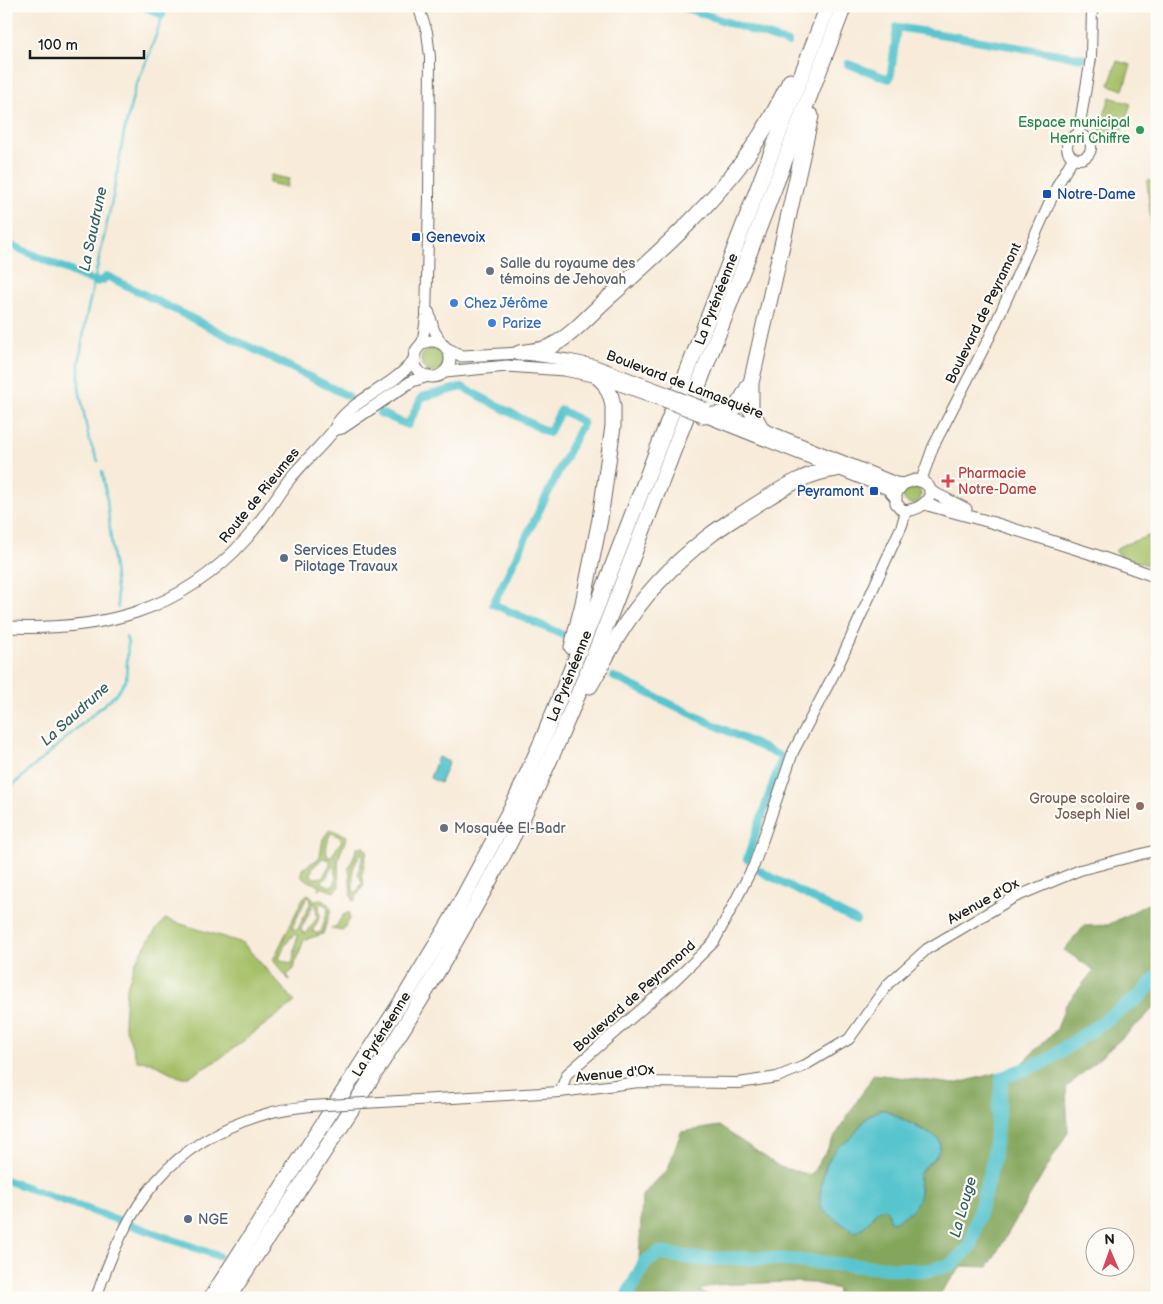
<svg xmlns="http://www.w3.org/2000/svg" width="1163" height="1304" font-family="'Balsamiq Sans',sans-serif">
  <rect width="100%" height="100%" fill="#fdfcf7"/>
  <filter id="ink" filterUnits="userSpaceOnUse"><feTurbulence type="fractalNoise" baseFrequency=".02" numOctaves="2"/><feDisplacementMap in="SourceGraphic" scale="10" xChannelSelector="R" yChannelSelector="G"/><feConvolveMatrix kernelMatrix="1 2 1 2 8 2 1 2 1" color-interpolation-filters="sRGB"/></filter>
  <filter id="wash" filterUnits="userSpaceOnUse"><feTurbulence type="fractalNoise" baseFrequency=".0096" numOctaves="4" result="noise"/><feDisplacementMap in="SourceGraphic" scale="20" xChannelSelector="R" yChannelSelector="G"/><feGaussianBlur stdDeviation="1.12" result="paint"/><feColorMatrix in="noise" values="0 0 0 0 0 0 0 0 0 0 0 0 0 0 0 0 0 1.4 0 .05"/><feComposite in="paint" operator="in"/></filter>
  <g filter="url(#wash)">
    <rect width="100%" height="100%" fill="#f8ebd9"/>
    <!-- green -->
    <g fill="#a5c067" stroke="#606e42" fill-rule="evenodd">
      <path d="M 1117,61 L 1131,65 L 1123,90 L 1109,85 Z"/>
      <path d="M 1110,97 L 1131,104 L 1117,144 L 1097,137 Z"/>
      <path d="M 271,175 L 289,179 L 287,187 L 269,183 Z"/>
      <path d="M 1148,180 L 1157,183 L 1157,280 L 1155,279 L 1156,270 L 1147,182 Z"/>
      <circle cx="433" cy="360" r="12"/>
      <circle cx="912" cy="495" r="9"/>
      <path d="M 1157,533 L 1157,568 L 1122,557 L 1115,551 L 1120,546 Z"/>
      <path d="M 330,829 L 347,836 L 338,859 L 339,887 L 334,892 L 321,887 L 320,890 L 318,890 L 319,886 L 303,878 L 301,875 L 302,869 L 318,859 L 320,856 L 323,839 ZM 331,833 L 338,836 L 342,840 L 331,857 L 328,857 C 325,850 327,840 331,833 ZM 323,858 L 330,860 L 330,864 L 323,877 L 314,878 L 311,876 L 312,869 ZM 332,866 L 335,868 L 336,880 L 333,886 L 329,886 L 321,882 L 326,878 Z"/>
      <path d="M 363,845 L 364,845 L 363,848 L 367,850 L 362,875 L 364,884 L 354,901 L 352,900 L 353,897 L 351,896 L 349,868 L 358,846 L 361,848 ZM 360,853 L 362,853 L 363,856 L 358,874 L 362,882 L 358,891 L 355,892 L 353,890 L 353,869 Z"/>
      <path d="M 308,894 L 315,900 L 324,900 L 330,907 L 331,910 L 323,934 L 304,940 L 293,970 L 287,975 L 290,979 L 289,980 L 273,960 L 303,898 ZM 307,897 L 310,898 L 311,902 L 298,929 L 296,930 L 293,929 L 293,926 ZM 314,903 L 316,905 L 317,918 L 306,933 L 303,933 L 301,929 ZM 321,903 L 327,906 L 328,909 L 321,932 L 314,933 L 313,930 L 320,917 L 319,905 ZM 294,934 L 296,934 L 297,937 L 293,961 L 292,964 L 279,959 L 285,945 Z"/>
      <path d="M 349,912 L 350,913 L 349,915 L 350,919 L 342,931 L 331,929 L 332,927 L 335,928 L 343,915 Z"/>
      <path d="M 165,919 L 243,943 L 295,1002 L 218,1060 L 188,1077 L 179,1077 L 151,1062 L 137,1061 L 124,1023 L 126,990 L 135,963 L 150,938 Z"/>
    </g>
    <!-- forest -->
    <path fill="#84a65c" stroke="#50613c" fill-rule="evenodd" d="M 1157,899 L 1157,1004 L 1142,1020 L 1066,1088 L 1068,1132 L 988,1267 L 962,1266 L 936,1298 L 835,1298 L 837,1296 L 838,1289 L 813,1283 L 789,1282 L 714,1285 L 699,1291 L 713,1298 L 622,1298 L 639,1262 L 642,1195 L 668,1169 L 681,1132 L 719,1126 L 780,1167 L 811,1175 L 874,1074 L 954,1084 L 1017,1068 L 1057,1029 L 1065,1006 L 1094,970 L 1064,950 L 1084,926 L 1108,925 ZM 879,1110 L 885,1110 L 928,1132 L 937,1156 C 925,1168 916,1171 921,1190 L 901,1218 L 893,1221 L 889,1220 L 888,1212 L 884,1208 L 877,1210 L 872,1218 L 822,1185 L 826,1165 L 837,1148 L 850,1140 L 867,1117 Z"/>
    <!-- water -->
    <g fill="#58c5ce" stroke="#3a7075">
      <path d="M 438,757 L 449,762 L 440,783 L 430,778 Z"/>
      <path d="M 879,1110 L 885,1110 L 939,1139 C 943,1160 925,1160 919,1175 C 917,1181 920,1185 920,1190 C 920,1206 906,1216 893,1222 L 889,1220 L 888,1212 L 884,1208 C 870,1211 871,1226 855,1232 L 825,1212 L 820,1204 C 820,1185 824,1163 836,1149 C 840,1144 847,1143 852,1137 C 862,1125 864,1118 879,1110 Z"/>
    </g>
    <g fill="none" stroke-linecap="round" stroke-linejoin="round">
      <!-- stream -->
      <g stroke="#58c5ce" stroke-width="2.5">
        <path d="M 98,461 L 89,440 L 79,388 L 79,364 L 86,318 L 113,196 L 124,133 L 135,88 L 149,55 L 166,6"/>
        <path d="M 102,471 L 107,500 L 118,608"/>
        <path d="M 6,791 L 116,694 L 126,680 L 128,643 L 126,637"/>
      </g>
      <!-- canal -->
      <g stroke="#58c5ce" stroke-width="8">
        <path d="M 143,6 L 162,15 L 164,6"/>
        <path d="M 680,6 L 788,43"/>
        <path d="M 848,64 L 889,79 L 891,74 L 897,27 L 1082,58"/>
        <path d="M 6,243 L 91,280"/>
        <path d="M 95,282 L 103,280 L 107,276 L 348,396"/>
        <path d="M 380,413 L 408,425 L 422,397 L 462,387 L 549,433 L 561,410 L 583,422 L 493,604 L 563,635"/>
        <path d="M 614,677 L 782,757 L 747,859"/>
        <path d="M 760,871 L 856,921"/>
        <path d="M 6,1180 L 218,1256"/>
      </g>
      <!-- river -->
      <path stroke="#58c5ce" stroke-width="14" d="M 626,1298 L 645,1262 L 659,1253 L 699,1259 L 762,1258 L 924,1271 L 951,1265 L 970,1247 L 993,1161 L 1002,1078 L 1048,1060 L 1139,997 L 1157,977"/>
    </g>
  </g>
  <g filter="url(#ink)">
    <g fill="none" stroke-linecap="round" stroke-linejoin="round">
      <defs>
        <g id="tertiary">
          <path d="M 418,6 L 427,32 L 430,57 L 429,200 L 426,316 L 423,340 L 419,347"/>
          <circle cx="1079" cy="147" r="12"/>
          <path d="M 1078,135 L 1091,58 L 1092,6"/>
          <path d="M 429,312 L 434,330 L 442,344"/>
          <path d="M 921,481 L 933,447 L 990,336 L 1058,184 L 1073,158"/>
          <path d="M 560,1092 L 567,1074 L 675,980 L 714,942 L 754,865 L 793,752 L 838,666 L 902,525 L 906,511"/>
          <path d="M 381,1102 L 560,1092 L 639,1082 L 739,1083 L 777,1077 L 802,1067 L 849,1039 L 888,984 L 927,949 L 1013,898 L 1080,870 L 1157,850"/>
          <path d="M 96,1298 C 128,1204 168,1141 269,1113 C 282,1109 296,1108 310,1106"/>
        </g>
        <g id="secondary">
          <circle cx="432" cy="359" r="18"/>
          <path d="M 448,349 L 462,356 L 519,353 L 568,360 L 593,365 L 667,393"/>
          <path d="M 445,372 L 507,366 L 564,370 L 598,377 L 664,401"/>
          <path d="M 719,413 L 761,428 L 896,483 L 903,484"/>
          <path d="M 704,416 L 888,489 L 895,497"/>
          <path d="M 334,430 L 342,428 L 412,381 L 428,376"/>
          <path d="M 915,480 C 946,485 924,514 902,510 L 896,503 L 896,493 L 903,484 Z"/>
          <path d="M 930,491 L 966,509"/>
          <path d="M 924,504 L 994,523 L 1089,553 L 1157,577"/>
          <path d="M 6,627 C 101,631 180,612 246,539 C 262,521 274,500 288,481 C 302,463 320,448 334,430 C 336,427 337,423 339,421 C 360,395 396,386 415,358"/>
        </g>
        <g id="motorway">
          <path d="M 519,353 C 528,351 540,351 549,347 C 571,337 589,315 607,299 C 659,253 714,204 753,147 C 767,126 779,104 790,81"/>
          <path d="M 703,416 C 731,414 737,411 749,385"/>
          <path d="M 761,428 L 751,410 L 751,383 L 811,116"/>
          <path d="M 572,647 L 583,603 L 600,519 L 613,426 L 613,406 L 611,397 L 605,384 L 598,377"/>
          <path d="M 590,686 C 600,669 608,652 618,636 C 641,598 674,563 709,536 C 723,525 739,516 754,506 C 780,490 804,473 836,469"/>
          <path d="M 211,1298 L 407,993 L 450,922 L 516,799 L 542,741 L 596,609 L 828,6"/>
          <path d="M 228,1298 C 319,1158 415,1019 494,872 C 540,789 576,701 611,613 L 844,6"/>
        </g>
      </defs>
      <!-- tertiary casing -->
      <use href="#tertiary" stroke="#69645e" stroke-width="12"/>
      <!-- secondary casing -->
      <use href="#secondary" stroke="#69645e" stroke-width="13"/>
      <!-- motorway casing -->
      <use href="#motorway" stroke="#69645e" stroke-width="17"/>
      <!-- tertiary -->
      <use href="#tertiary" stroke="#fff" stroke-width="10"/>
      <!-- secondary -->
      <use href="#secondary" stroke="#fff" stroke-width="11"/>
      <!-- motorway -->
      <use href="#motorway" stroke="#fff" stroke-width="15"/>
      <defs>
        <path id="tertiary-bridge" d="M 310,1106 L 381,1102"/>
        <g id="secondary-bridge">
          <path d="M 667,393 L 705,408"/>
          <path d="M 664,401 L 703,416"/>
        </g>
      </defs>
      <!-- tertiary-bridge casing -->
      <use href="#tertiary-bridge" stroke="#69645e" stroke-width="12" stroke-linecap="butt"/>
      <!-- secondary-bridge casing -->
      <use href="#secondary-bridge" stroke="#69645e" stroke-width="13" stroke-linecap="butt"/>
      <!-- tertiary-bridge -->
      <use href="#tertiary-bridge" stroke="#fff" stroke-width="10"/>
      <!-- secondary-bridge -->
      <use href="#secondary-bridge" stroke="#fff" stroke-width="11"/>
    </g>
  </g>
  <!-- markers -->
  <circle fill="#2e9e5b" stroke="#fdfcf7" stroke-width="2" cx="1140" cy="130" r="5"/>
  <g fill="#1a4fb4" stroke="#fdfcf7" stroke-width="2">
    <rect x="1042" y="189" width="10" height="10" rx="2.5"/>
    <rect x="411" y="232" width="10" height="10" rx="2.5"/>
    <rect x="869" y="486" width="10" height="10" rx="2.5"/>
  </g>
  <g fill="#6b7280" stroke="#fdfcf7" stroke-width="2">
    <circle cx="490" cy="271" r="5"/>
    <circle cx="444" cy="828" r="5"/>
  </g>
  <g fill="#3f7fe0" stroke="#fdfcf7" stroke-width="2">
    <circle cx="454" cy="303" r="5"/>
    <circle cx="492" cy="323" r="5"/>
  </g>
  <path fill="#e0444e" stroke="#fdfcf7" stroke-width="2" d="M945.5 473.5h5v5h5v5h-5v5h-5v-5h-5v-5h5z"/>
  <g fill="#5c6f8a" stroke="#fdfcf7" stroke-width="2">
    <circle cx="284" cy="558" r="5"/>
    <circle cx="188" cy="1219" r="5"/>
  </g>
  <circle fill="#8d6e63" stroke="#fdfcf7" stroke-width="2" cx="1140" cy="806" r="5"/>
  <g text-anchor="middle" stroke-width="4.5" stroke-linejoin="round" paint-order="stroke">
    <!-- leisure labels -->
    <g font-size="14" fill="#27864d" stroke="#fdfcf7" text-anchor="end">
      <text x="1130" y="127">Espace municipal<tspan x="1130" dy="16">Henri Chiffre</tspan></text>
    </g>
    <!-- transit labels -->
    <g font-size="14" fill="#164399" stroke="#fdfcf7" text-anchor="start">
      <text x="1057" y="199">Notre-Dame</text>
      <text x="426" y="242">Genevoix</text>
      <text x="864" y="496" text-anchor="end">Peyramont</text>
    </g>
    <!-- worship labels -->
    <g font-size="14" fill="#5b616d" stroke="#fdfcf7" text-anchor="start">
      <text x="500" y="268">Salle du royaume des<tspan x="500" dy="16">témoins de Jehovah</tspan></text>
      <text x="454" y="833">Mosquée El-Badr</text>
    </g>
    <!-- street labels -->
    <g font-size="14" fill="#1c1c1c" stroke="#fdfcf7">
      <text transform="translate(716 299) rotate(-69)" y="5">La Pyrénéenne</text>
      <text transform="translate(983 313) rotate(-64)" y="5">Boulevard de Peyramont</text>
      <text transform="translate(685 384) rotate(21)" y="5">Boulevard de Lamasquère</text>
      <text transform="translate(259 495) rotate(-51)" y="5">Route de Rieumes</text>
      <text transform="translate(569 676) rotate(-68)" y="5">La Pyrénéenne</text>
      <text transform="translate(983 901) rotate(-29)" y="5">Avenue d'Ox</text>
      <text transform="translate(634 996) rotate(-42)" y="5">Boulevard de Peyramond</text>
      <text transform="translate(381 1034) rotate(-58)" y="5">La Pyrénéenne</text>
      <text transform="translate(615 1073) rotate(-6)" y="5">Avenue d'Ox</text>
    </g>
    <!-- shop labels -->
    <g font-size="14" fill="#366cbe" stroke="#fdfcf7" text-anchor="start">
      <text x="464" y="308">Chez Jérôme</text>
      <text x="502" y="328">Parize</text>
    </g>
    <!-- health labels -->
    <g font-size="14" fill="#be3a42" stroke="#fdfcf7" text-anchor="start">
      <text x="958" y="478">Pharmacie<tspan x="958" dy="16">Notre-Dame</tspan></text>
    </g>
    <!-- service labels -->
    <g font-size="14" fill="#4e5e75" stroke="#fdfcf7" text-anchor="start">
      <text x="294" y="555">Services Etudes<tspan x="294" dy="16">Pilotage Travaux</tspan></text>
      <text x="198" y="1224">NGE</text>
    </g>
    <!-- education labels -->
    <g font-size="14" fill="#785e54" stroke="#fdfcf7" text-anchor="end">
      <text x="1130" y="803">Groupe scolaire<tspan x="1130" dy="16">Joseph Niel</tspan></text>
    </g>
    <!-- water labels -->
    <g font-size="15" font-style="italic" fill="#346063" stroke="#fdfcf7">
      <text transform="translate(93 229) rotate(-78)" y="5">La Saudrune</text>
      <text transform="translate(75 714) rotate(-42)" y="5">La Saudrune</text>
      <text transform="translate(963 1207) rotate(-74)" y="5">La Louge</text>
    </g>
  </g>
  <!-- margin -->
  <rect width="1163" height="1304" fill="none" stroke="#fdfcf7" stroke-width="25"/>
  <!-- north arrow -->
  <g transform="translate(1110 1252) rotate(358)"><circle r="24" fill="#fdfcf7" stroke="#a3a29f"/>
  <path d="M0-4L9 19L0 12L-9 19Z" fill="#d1495b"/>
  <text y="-8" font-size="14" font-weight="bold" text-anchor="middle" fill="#1c1c1c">N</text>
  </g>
  <!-- scale -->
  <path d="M30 50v8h114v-8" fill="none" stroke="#1c1c1c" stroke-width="2.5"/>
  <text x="38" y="50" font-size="15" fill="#1c1c1c" stroke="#fdfcf7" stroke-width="4" paint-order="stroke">100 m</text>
</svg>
